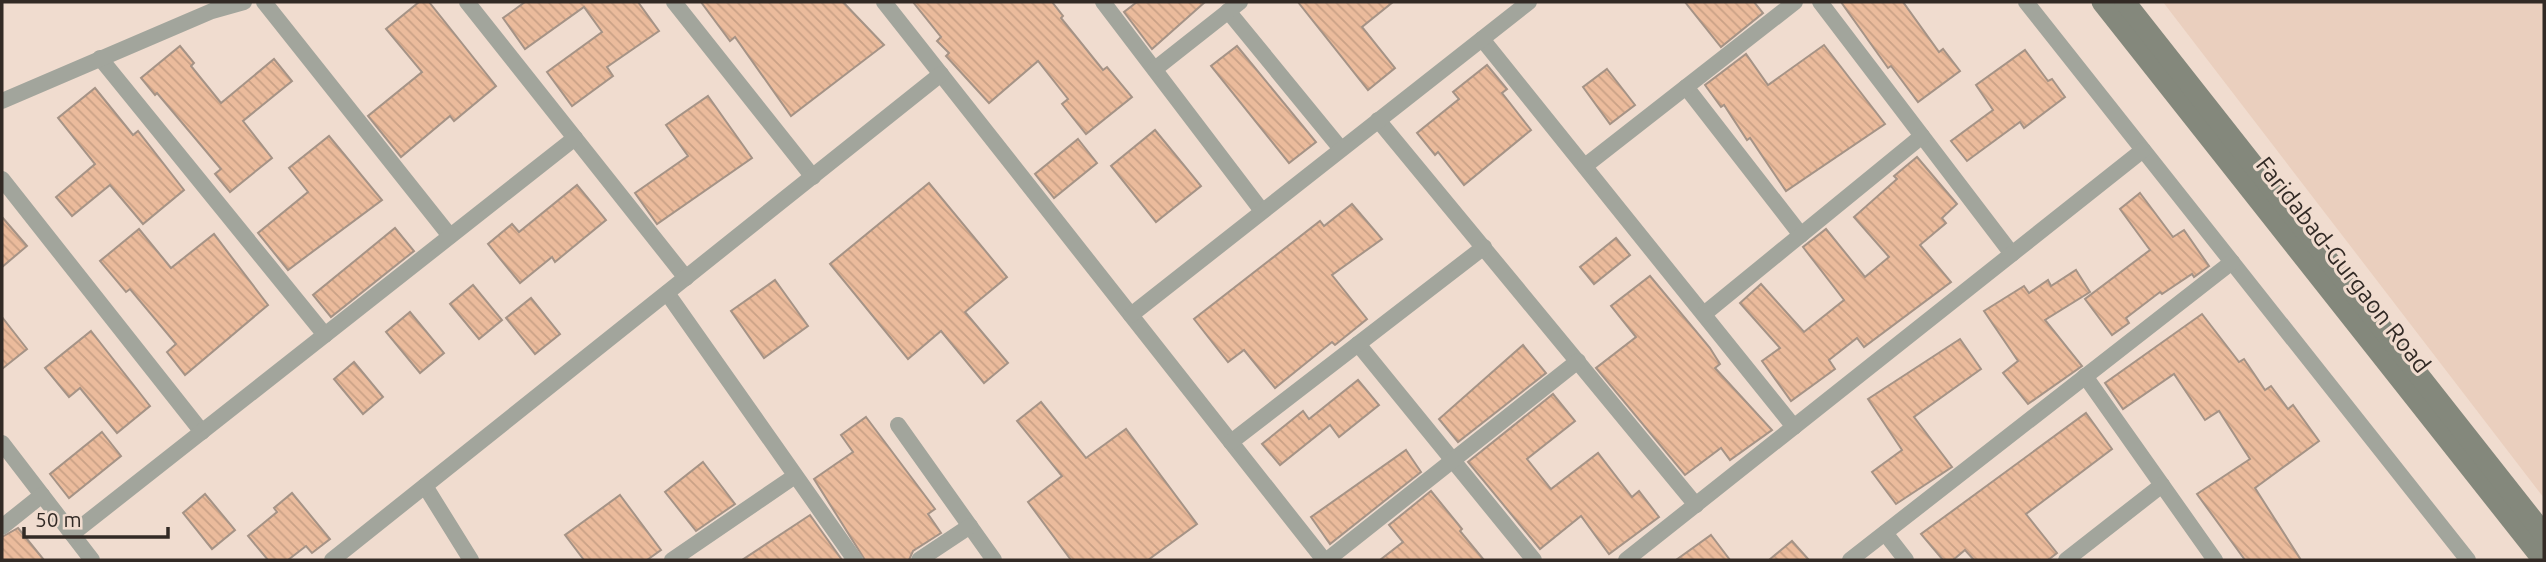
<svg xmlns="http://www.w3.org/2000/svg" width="2546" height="562" font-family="Ubuntu,sans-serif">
  <defs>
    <pattern id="building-back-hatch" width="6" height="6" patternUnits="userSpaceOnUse" patternTransform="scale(1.75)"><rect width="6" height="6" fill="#ebbb9c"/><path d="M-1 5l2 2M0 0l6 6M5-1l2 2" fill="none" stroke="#caa186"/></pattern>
  </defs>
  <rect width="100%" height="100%" fill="#f0dccf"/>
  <!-- built -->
  <path fill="#eacfbe" d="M 2163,2 L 2544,2 L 2544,498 Z"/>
  <!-- building -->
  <g fill="url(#building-back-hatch)" stroke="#a59386" stroke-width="2">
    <path d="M 419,2 L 429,2 L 496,86 L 454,121 L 450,116 L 401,157 L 368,116 L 422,72 L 386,29 Z"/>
    <path d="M 525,2 L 638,2 L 659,31 L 607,67 L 613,76 L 572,106 L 547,72 L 602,32 L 584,7 L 525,49 L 503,18 Z"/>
    <path d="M 701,2 L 843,2 L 884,45 L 791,116 L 735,37 L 730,41 Z"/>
    <path d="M 913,2 L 1052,2 L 1063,16 L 1061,18 L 1103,70 L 1107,67 L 1132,97 L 1086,134 L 1062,104 L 1068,99 L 1038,61 L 989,103 L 946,56 L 949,53 L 937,41 L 941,37 Z"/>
    <path d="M 1137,2 L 1205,2 L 1152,49 L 1124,12 Z"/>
    <path d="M 1298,2 L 1393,2 L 1362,27 L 1395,68 L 1368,90 Z"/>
    <path d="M 1685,2 L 1754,2 L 1763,13 L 1721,47 Z"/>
    <path d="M 1841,2 L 1903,2 L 1939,52 L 1943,49 L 1960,71 L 1918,102 L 1891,66 L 1888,68 Z"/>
    <path d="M 1824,45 L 1885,124 L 1786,191 L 1750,138 L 1747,140 L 1724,105 L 1721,107 L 1705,85 L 1746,54 L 1768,85 Z"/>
    <path d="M 180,46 L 194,63 L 191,66 L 221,103 L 274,59 L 292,81 L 243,121 L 272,158 L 230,192 L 215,174 L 221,169 L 157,93 L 155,95 L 141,78 Z"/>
    <path d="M 1237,46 L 1316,142 L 1289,163 L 1211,66 Z"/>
    <path d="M 2025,50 L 2048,81 L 2052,79 L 2065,97 L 2024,128 L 2020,122 L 1967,161 L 1951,141 L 1993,110 L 1976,85 Z"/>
    <path d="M 1487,65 L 1507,89 L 1502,93 L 1531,130 L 1464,185 L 1438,152 L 1435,155 L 1417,133 L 1459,99 L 1453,92 Z"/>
    <path d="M 1607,69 L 1635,105 L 1610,124 L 1583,87 Z"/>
    <path d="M 95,88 L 133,135 L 138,131 L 184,190 L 143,224 L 110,185 L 72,216 L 56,197 L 95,164 L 58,118 Z"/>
    <path d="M 708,96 L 752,158 L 657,224 L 635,193 L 688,156 L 666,125 Z"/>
    <path d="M 1155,130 L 1201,186 L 1156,222 L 1111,166 Z"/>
    <path d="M 329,136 L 382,200 L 288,270 L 258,233 L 308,192 L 289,168 Z"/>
    <path d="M 1078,139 L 1097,163 L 1054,198 L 1035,174 Z"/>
    <path d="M 1917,157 L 1957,204 L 1942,218 L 1946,223 L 1920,245 L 1951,282 L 1864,347 L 1857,338 L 1829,360 L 1835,369 L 1791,401 L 1762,361 L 1780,348 L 1740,303 L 1761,284 L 1804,332 L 1844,300 L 1803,247 L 1826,229 L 1865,277 L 1889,257 L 1854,217 L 1897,179 L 1894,176 Z"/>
    <path d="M 929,183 L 1007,277 L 965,312 L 1008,363 L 984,383 L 941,331 L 908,359 L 830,264 Z"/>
    <path d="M 577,185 L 606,220 L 555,262 L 552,257 L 520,283 L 488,244 L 512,224 L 519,232 Z"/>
    <path d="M 2140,193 L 2173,237 L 2184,230 L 2209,266 L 2194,277 L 2192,274 L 2162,294 L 2160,292 L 2126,318 L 2129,323 L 2112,335 L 2085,299 L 2150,250 L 2120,209 Z"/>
    <path d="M 1352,204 L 1382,239 L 1332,275 L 1367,319 L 1335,345 L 1332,342 L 1275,388 L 1244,350 L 1228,362 L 1194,319 L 1320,221 L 1324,226 Z"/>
    <path d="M 2,217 L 27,246 L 2,267 Z"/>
    <path d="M 395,228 L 414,251 L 331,317 L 313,295 Z"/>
    <path d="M 139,229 L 171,268 L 214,234 L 268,305 L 185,375 L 167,352 L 176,344 L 130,289 L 126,292 L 100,261 Z"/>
    <path d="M 1616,238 L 1630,255 L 1594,284 L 1580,267 Z"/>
    <path d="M 2076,270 L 2090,292 L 2045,320 L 2082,366 L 2028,404 L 2003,373 L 2018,361 L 1984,311 L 2024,286 L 2029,293 L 2048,280 L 2051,286 Z"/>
    <path d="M 1650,276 L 1710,348 L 1720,364 L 1715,368 L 1772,430 L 1730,460 L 1721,448 L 1685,475 L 1596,368 L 1636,337 L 1611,306 Z"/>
    <path d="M 775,280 L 808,326 L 764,358 L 731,311 Z"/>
    <path d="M 473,285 L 502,320 L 479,339 L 450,304 Z"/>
    <path d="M 531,298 L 560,334 L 535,354 L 506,318 Z"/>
    <path d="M 410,312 L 444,353 L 420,373 L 386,332 Z"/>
    <path d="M 2202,314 L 2239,362 L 2244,359 L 2265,390 L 2271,386 L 2288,409 L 2293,405 L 2319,441 L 2255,488 L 2301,560 L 2245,560 L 2197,494 L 2250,459 L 2219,411 L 2205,420 L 2174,374 L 2123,409 L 2105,383 Z"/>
    <path d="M 2,317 L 27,349 L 2,369 Z"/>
    <path d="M 91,331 L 150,406 L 117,433 L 80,388 L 69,397 L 45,368 Z"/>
    <path d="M 1960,339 L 1981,369 L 1914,417 L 1952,467 L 1896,504 L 1872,472 L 1902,450 L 1868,399 Z"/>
    <path d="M 1523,345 L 1546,373 L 1458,442 L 1439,419 Z"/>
    <path d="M 354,362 L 383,397 L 363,414 L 334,379 Z"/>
    <path d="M 1358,380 L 1379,405 L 1339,437 L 1330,425 L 1280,465 L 1262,444 L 1303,411 L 1309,419 Z"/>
    <path d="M 1553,394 L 1575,421 L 1527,459 L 1551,489 L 1598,453 L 1632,497 L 1639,491 L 1659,517 L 1609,554 L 1581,516 L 1540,549 L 1468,462 Z"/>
    <path d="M 1041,402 L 1086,458 L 1126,429 L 1197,524 L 1148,560 L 1071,560 L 1028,502 L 1062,476 L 1017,421 Z"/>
    <path d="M 2086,413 L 2112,449 L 2026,514 L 2057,553 L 2048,560 L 1974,560 L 1965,550 L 1953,560 L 1943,560 L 1921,534 Z"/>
    <path d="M 866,417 L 935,509 L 928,514 L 941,533 L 913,551 L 909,560 L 865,560 L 814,479 L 853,452 L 841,435 Z"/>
    <path d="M 102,432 L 121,456 L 69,498 L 50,474 Z"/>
    <path d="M 1406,450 L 1421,472 L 1330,544 L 1311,517 Z"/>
    <path d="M 703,462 L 735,504 L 696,531 L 665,492 Z"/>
    <path d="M 1431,491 L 1462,529 L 1460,531 L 1484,560 L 1380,560 L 1403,542 L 1389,525 Z"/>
    <path d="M 292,493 L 330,539 L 312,553 L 306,546 L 288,560 L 268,560 L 248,536 L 277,512 L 274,508 Z"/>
    <path d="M 205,494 L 235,530 L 212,549 L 183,513 Z"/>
    <path d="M 620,495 L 661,550 L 647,560 L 584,560 L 565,535 Z"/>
    <path d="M 810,515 L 842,560 L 742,560 Z"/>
    <path d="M 18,528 L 44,560 L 2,560 L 2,537 Z"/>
    <path d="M 1711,535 L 1730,560 L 1676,560 Z"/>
    <path d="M 1792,541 L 1809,560 L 1769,560 Z"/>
  </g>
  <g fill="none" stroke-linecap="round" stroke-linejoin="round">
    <!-- street -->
    <g stroke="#a2a59c" stroke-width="16">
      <path d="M 264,2 L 450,236"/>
      <path d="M 467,2 L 686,278"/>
      <path d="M 674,2 L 813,177"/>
      <path d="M 884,2 L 1324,560"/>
      <path d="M 1103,2 L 1262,211"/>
      <path d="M 1820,2 L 2012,254"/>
      <path d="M 2026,2 L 2468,560"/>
      <path d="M 1228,11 L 1341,149"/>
      <path d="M 1482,39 L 1794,427"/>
      <path d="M 100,58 L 325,335"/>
      <path d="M 1155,69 L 1240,2"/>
      <path d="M 1686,87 L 1801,235"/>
      <path d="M 2,101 L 212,11 L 244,2"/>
      <path d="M 1378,120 L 1696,505"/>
      <path d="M 1585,166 L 1795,2"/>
      <path d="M 2,179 L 202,432"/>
      <path d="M 667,293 L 855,560"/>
      <path d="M 1704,314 L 1922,136"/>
      <path d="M 1131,315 L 1529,2"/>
      <path d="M 1358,344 L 1534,560"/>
      <path d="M 2085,376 L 2215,560"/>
      <path d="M 898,425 L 994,560"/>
      <path d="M 1231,442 L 1484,247"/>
      <path d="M 2,443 L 92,560"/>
      <path d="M 425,486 L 471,560"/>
      <path d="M 2,527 L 42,495"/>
      <path d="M 1885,533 L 1906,560"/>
      <path d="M 72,534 L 575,138"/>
      <path d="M 332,560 L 941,74"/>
      <path d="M 672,560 L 795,476"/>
      <path d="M 919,560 L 970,526"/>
      <path d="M 1327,560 L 1578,361"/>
      <path d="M 1626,560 L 2143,150"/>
      <path d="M 1850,560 L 2232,262"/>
      <path d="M 2066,560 L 2162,485"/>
    </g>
    <!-- secondary -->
    <g stroke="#84887c" stroke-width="21">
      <path d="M 2102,2 L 2543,560"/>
      <path d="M 2125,2 L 2544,534"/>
    </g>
  </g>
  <g text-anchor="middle" stroke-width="6" stroke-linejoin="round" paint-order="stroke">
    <!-- street labels -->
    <g font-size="24" fill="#322a25" stroke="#f0dccf">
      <text transform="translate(2343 265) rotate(52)" y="8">Faridabad-Gurgaon Road</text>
    </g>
  </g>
  <!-- border -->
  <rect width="2546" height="562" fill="none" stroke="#322a25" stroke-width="7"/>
  <!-- scale -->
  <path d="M24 527v10h144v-10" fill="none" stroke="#322a25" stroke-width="3.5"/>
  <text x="35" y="527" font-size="21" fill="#322a25" stroke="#f0dccf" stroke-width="5" paint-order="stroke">50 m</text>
</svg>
